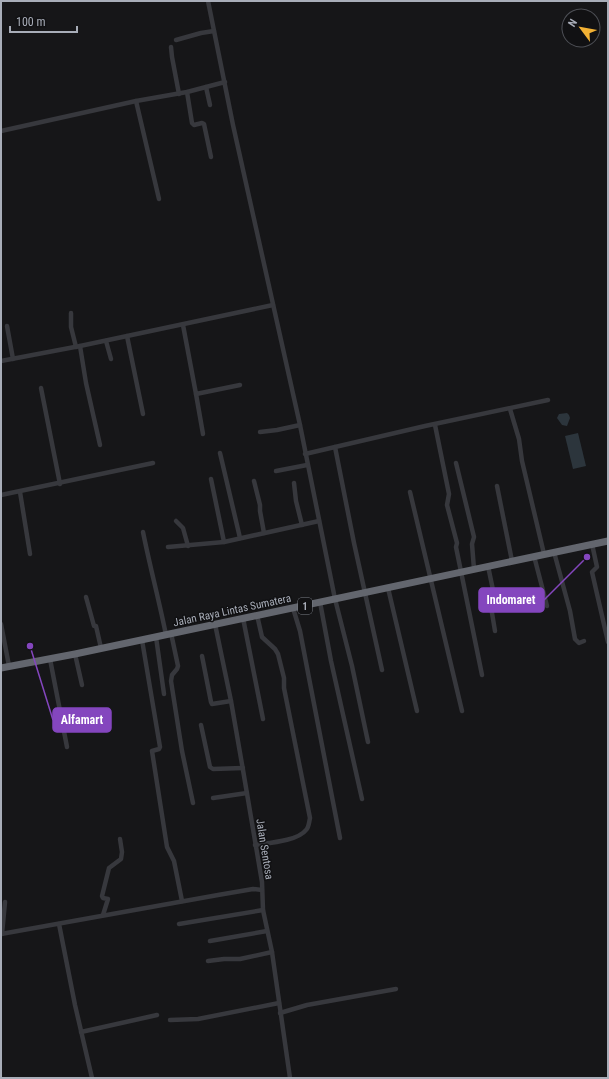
<svg xmlns="http://www.w3.org/2000/svg" width="609" height="1079" font-family="'Roboto Condensed',sans-serif">
  <rect width="100%" height="100%" fill="#161618"/>
  <!-- water -->
  <g fill="#2c353c">
    <path d="M 567,413 L 569,415 L 570,418 L 567,426 L 562,425 L 557,418 L 559,414 Z"/>
    <path d="M 578,433 L 586,466 L 573,469 L 565,436 Z"/>
  </g>
  <g fill="none" stroke-linecap="round" stroke-linejoin="round">
    <!-- minor -->
    <g stroke="#37383d" stroke-width="4.5">
      <path d="M 208,1 L 233,125 L 300,425 L 335,599 L 352,666 L 368,742"/>
      <path d="M 176,40 L 201,33 L 214,31"/>
      <path d="M 171,47 L 172,57 L 179,94"/>
      <path d="M 206,87 L 210,105"/>
      <path d="M 187,92 L 192,123 L 194,125 L 202,123 L 204,124 L 211,157"/>
      <path d="M 136,101 L 159,199"/>
      <path d="M 1,131 L 136,101 L 187,92 L 225,82"/>
      <path d="M 71,313 L 71,327 L 76,347"/>
      <path d="M 183,325 L 196,394 L 240,385"/>
      <path d="M 7,326 L 13,359"/>
      <path d="M 127,336 L 143,414"/>
      <path d="M 106,341 L 111,359"/>
      <path d="M 80,346 L 86,383 L 100,445"/>
      <path d="M 1,361 L 80,346 L 273,305"/>
      <path d="M 41,388 L 60,484"/>
      <path d="M 196,394 L 203,434"/>
      <path d="M 510,409 L 519,439 L 522,461 L 544,554"/>
      <path d="M 435,425 L 449,494 L 447,505 L 457,543 L 456,547 L 482,675"/>
      <path d="M 260,432 L 277,430 L 300,425"/>
      <path d="M 335,447 L 354,543 L 382,670"/>
      <path d="M 220,453 L 240,538"/>
      <path d="M 305,454 L 425,426 L 548,400"/>
      <path d="M 456,463 L 474,537 L 472,544 L 474,569"/>
      <path d="M 276,471 L 307,465"/>
      <path d="M 211,479 L 224,542"/>
      <path d="M 254,481 L 260,505 L 260,511 L 264,533"/>
      <path d="M 294,483 L 296,501 L 302,525"/>
      <path d="M 497,486 L 512,561"/>
      <path d="M 20,492 L 30,554"/>
      <path d="M 410,492 L 462,711"/>
      <path d="M 1,495 L 153,463"/>
      <path d="M 176,521 L 183,528 L 188,546"/>
      <path d="M 143,532 C 150,567 159,600 166,635"/>
      <path d="M 592,544 L 597,567 L 592,572 L 608,642"/>
      <path d="M 168,547 L 224,542 L 319,521"/>
      <path d="M 554,552 L 570,611 L 575,639 L 579,643 L 584,641"/>
      <path d="M 534,556 L 547,606"/>
      <path d="M 488,566 L 493,590 L 492,592 L 489,593 L 489,595 L 495,631"/>
      <path d="M 388,588 L 417,711"/>
      <path d="M 86,597 L 94,626 L 96,626 L 101,648"/>
      <path d="M 320,602 L 331,661 L 362,799"/>
      <path d="M 293,608 L 300,631 L 309,678 L 340,838"/>
      <path d="M 243,618 L 263,719"/>
      <path d="M 1,624 L 9,666"/>
      <path d="M 215,624 L 231,701 L 243,770 L 262,882 L 263,910 L 272,952 L 290,1078"/>
      <path d="M 171,633 L 178,666 L 177,669 L 172,675 L 171,681 L 182,751 L 193,803"/>
      <path d="M 156,637 L 164,694"/>
      <path d="M 142,640 L 160,747 L 159,749 L 152,751 L 167,847 L 174,861 L 182,901"/>
      <path d="M 75,654 L 82,685"/>
      <path d="M 202,656 L 211,702 L 212,704 L 231,701"/>
      <path d="M 50,659 L 67,747"/>
      <path d="M 201,725 L 210,767 L 213,769 L 243,768"/>
      <path d="M 213,798 L 247,793"/>
      <path d="M 255,845 C 268,843 298,841 306,830 C 309,827 309,822 310,818 L 284,688 L 284,678 L 278,654 L 275,649 L 262,637 L 257,615"/>
      <path d="M 103,915 L 108,899 L 103,898 L 102,896 L 109,868 L 121,859 L 122,852 L 120,839"/>
      <path d="M 59,924 L 75,1005 L 92,1078"/>
      <path d="M 179,924 L 263,910"/>
      <path d="M 1,934 L 218,895 L 253,889 L 262,890"/>
      <path d="M 2,934 L 5,902"/>
      <path d="M 210,941 L 267,931"/>
      <path d="M 208,961 L 224,959 L 240,959 L 272,952"/>
      <path d="M 280,1013 L 307,1005 L 396,989"/>
      <path d="M 170,1020 L 198,1019 L 279,1003"/>
      <path d="M 81,1032 L 157,1015"/>
    </g>
    <!-- highway -->
    <path stroke="#63666e" stroke-width="7" d="M 1,668 L 75,654 L 608,541"/>
  </g>
  <g text-anchor="middle" stroke-width="3" stroke-linejoin="round" paint-order="stroke">
    <!-- shield labels -->
    <rect fill="#111113" stroke="#7b7e86" stroke-width="1" x="298" y="598" width="14" height="16" rx="3"/>
    <g font-size="10" font-weight="bold" fill="#a8adb8">
      <text x="305" y="610">1</text>
    </g>
    <!-- street labels -->
    <g font-size="11" fill="#a8adb8" stroke="#111113">
      <text transform="translate(232 610) rotate(-12)" y="4">Jalan Raya Lintas Sumatera</text>
      <text transform="translate(265 849) rotate(81)" y="4">Jalan Sentosa</text>
    </g>
  </g>
  <!-- callouts -->
  <path fill="none" stroke="#8446be" stroke-width="1.5" d="M587 557L544 600M30 646L53 720"/>
  <g fill="#8446be" stroke="#111113" stroke-width="1.5">
    <circle cx="587" cy="557" r="4"/>
    <circle cx="30" cy="646" r="4"/>
  </g>
  <g fill="#8446be" stroke="#8446be" stroke-width="1.5">
    <rect x="479" y="588" width="65" height="24" rx="4"/>
    <rect x="53" y="708" width="58" height="24" rx="4"/>
  </g>
  <g font-size="12" text-anchor="middle" font-weight="bold" fill="#fff">
    <text x="511" y="604">Indomaret</text>
    <text x="82" y="724">Alfamart</text>
  </g>
  <!-- border -->
  <rect width="609" height="1079" fill="none" stroke="#a8adb8" stroke-width="4"/>
  <!-- north arrow -->
  <g transform="translate(581 28) rotate(302)"><circle r="19" fill="#111113" stroke="#4d4f55"/>
  <path d="M0-3L7 15L0 10L-7 15Z" fill="#f2b134"/>
  <text y="-6" font-size="11" font-weight="bold" text-anchor="middle" fill="#a8adb8">N</text>
  </g>
  <!-- scale -->
  <path d="M10 26v6h67v-6" fill="none" stroke="#a8adb8" stroke-width="2"/>
  <text x="16" y="26" font-size="12" fill="#a8adb8" stroke="#111113" stroke-width="3" paint-order="stroke">100 m</text>
</svg>
